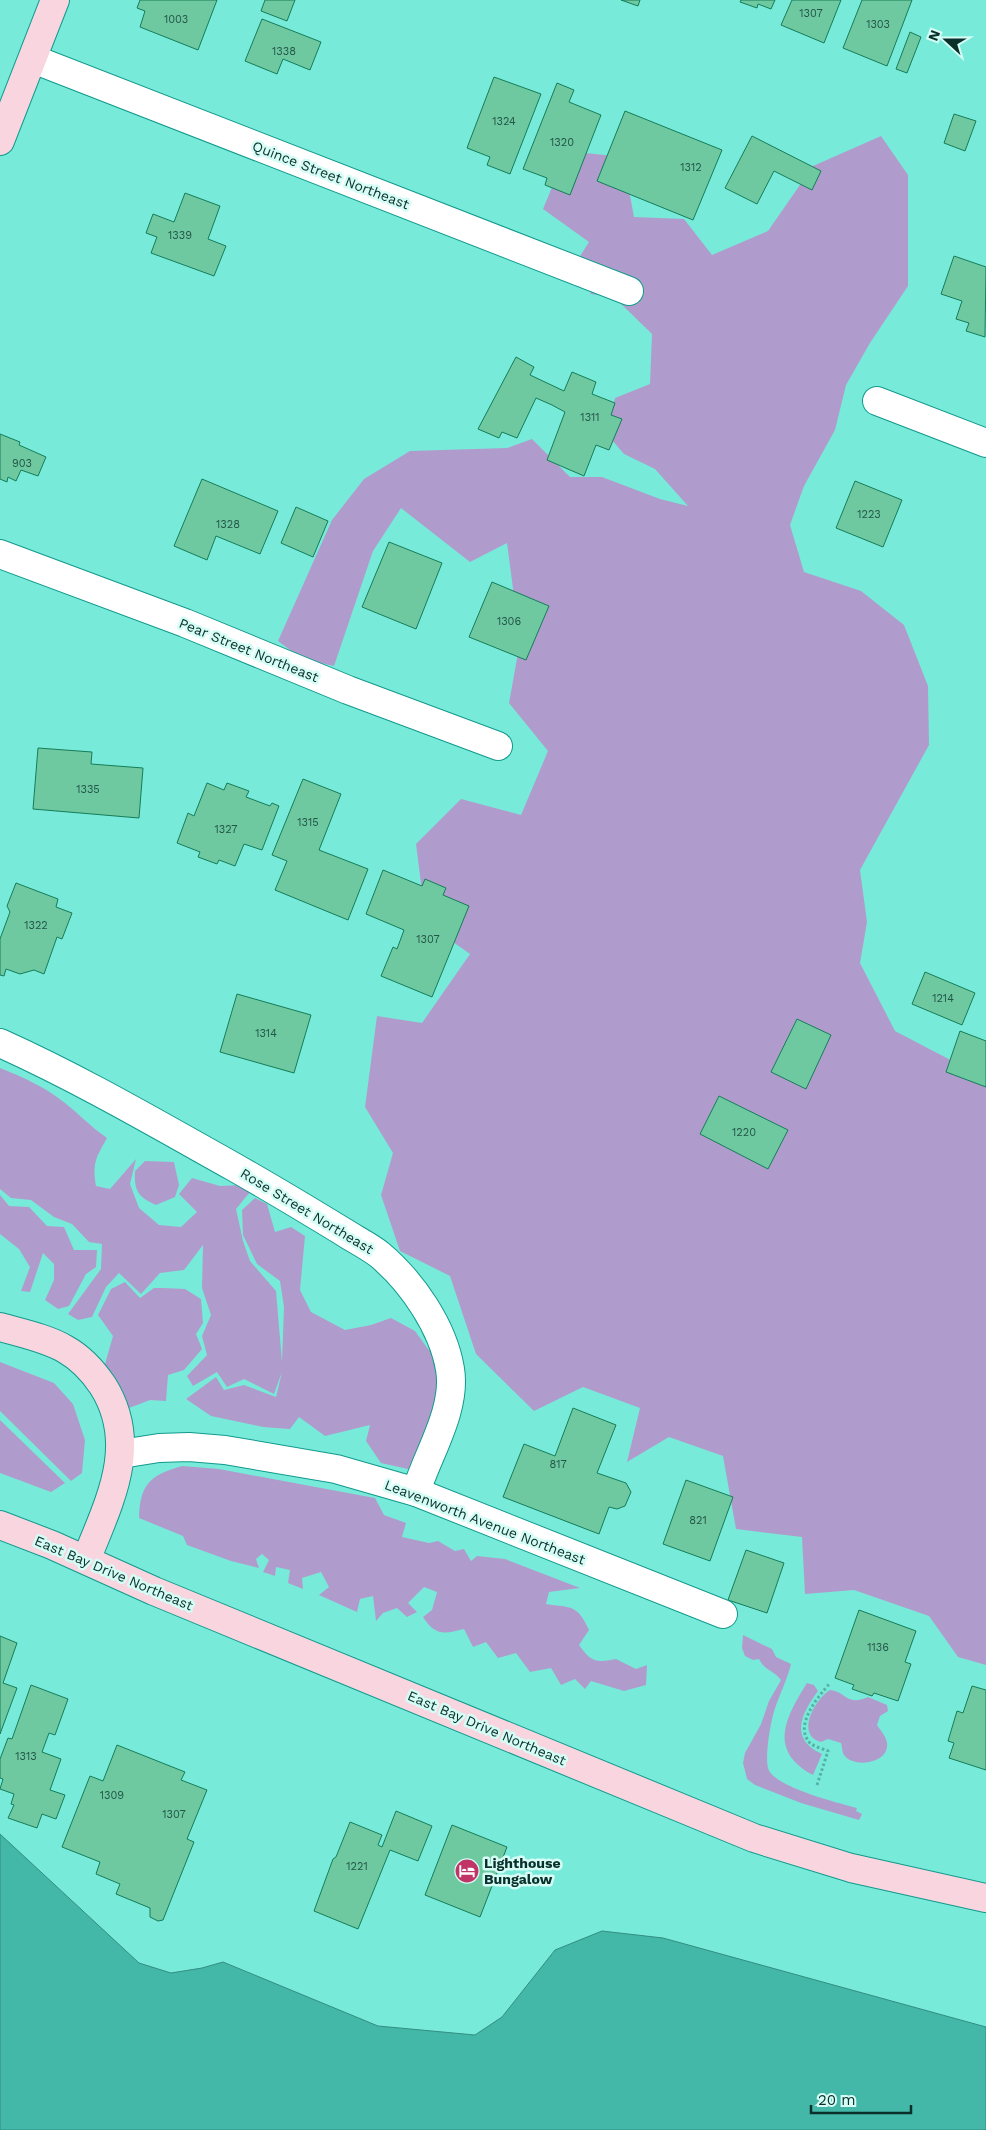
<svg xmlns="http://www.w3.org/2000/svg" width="986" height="2130" font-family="'Work Sans',sans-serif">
  <rect width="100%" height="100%" fill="#78eada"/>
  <!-- green -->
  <g fill="#b09ccc">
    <path d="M 881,136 L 908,175 L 908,286 L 870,343 L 846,385 L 835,430 L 804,486 L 790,525 L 804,572 L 861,591 L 904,625 L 928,686 L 929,745 L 860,870 L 867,922 L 860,963 L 895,1031 L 962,1066 L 986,1057 L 986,1665 L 958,1657 L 929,1616 L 854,1590 L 805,1594 L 802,1537 L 736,1529 L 723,1456 L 669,1437 L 627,1462 L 640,1408 L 583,1387 L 534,1411 L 476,1354 L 450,1276 L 400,1251 L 381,1195 L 393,1153 L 365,1107 L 377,1016 L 422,1023 L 470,954 L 426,923 L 416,844 L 461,799 L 521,815 L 548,751 L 509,703 L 520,642 L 507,543 L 470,562 L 401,508 L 373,551 L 334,666 L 302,659 L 278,641 L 332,520 L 364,479 L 410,451 L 507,448 L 532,439 L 570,477 L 602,477 L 660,499 L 688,506 L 655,469 L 624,454 L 606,433 L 615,398 L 650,384 L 652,334 L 614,297 L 591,294 L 577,261 L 589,242 L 543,209 L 567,151 L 623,157 L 634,217 L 684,219 L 712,255 L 768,231 L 813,166 Z"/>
    <path d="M 0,1068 C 23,1077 45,1087 65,1103 C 80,1115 90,1126 107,1138 C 96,1158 92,1163 96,1186 L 110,1189 L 136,1159 L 130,1184 L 139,1208 L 159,1225 L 181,1227 L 197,1212 L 179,1194 L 192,1178 L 220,1186 L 242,1185 L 250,1192 L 236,1209 L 243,1241 L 250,1261 L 276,1291 L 282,1362 L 284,1307 L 280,1281 L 257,1264 L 243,1235 L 242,1210 L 255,1198 L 267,1204 L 275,1232 L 291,1227 L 305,1236 L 300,1290 L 311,1312 L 345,1330 L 371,1325 L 391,1318 L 415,1331 L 436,1360 L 450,1420 L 417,1471 L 381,1463 L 366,1441 L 370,1425 L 325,1436 L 299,1417 L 290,1429 L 263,1427 L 211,1416 L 186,1399 L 216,1377 L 224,1390 L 244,1385 L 276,1397 L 282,1372 L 274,1394 L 244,1379 L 227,1387 L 217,1372 L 193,1386 L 187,1376 L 207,1355 L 202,1336 L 211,1315 L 202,1288 L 203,1245 L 184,1270 L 160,1273 L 141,1294 L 119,1273 L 106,1287 L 92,1317 L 78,1320 L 68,1314 L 101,1269 L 102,1244 L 89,1242 L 72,1224 L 54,1217 L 31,1200 L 11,1198 L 0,1189 Z"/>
    <path d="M 145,1161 L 174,1162 L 179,1185 L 175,1197 L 156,1205 C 138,1197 134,1191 135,1171 Z"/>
    <path d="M 0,1195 L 9,1206 L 29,1207 L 47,1226 L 64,1227 L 74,1250 L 97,1250 L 96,1267 L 86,1274 L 69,1306 L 58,1309 L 45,1300 L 54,1280 L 54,1264 L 43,1253 L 30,1292 L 21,1291 L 30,1267 L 19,1249 L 0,1234 Z"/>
    <path d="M 125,1282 L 140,1298 L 154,1288 L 164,1288 L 185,1289 L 201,1299 L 203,1323 L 196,1334 L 202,1349 L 184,1370 L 168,1375 L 166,1401 L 150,1400 L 129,1408 L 122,1389 L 103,1371 L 113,1336 L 98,1315 L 111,1289 Z"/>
    <path d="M 0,1362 L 54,1383 L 73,1404 L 85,1440 L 82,1473 L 71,1481 L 0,1411 Z"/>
    <path d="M 0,1420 L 65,1483 L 51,1492 L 0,1473 Z"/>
    <path d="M 182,1466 L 219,1469 L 375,1498 L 384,1515 L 406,1523 L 402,1537 L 429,1543 L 438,1541 L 455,1551 L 464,1549 L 471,1561 L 477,1556 L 505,1559 L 580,1588 L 549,1592 L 546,1604 C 572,1608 577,1604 589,1630 L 579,1645 C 591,1662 596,1663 616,1659 L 636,1669 L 647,1665 L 646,1685 L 624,1691 L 591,1681 L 585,1689 L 575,1679 L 561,1685 L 551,1668 L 530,1672 L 516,1653 L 498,1658 L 486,1642 L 473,1647 L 464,1629 C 444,1634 435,1636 423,1617 L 432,1610 L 437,1592 L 424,1587 L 408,1603 L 417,1612 L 407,1617 L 397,1608 L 383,1613 L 376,1621 L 373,1596 L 360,1599 L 357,1612 L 319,1595 L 329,1587 L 321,1572 L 302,1578 L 303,1589 L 288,1583 L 290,1570 L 276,1567 L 275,1576 L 263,1572 L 269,1560 L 262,1554 L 256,1559 L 259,1568 L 231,1561 L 187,1545 L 183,1536 L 139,1518 C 140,1484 150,1475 182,1466 Z"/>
    <path d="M 743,1635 L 772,1649 L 776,1657 L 791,1664 C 787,1681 778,1697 773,1715 C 770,1727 765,1755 768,1768 C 773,1787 839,1803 857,1808 L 856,1811 L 862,1814 L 859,1820 L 801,1803 L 755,1785 L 747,1779 L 743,1763 L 745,1753 L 761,1724 L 769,1701 L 781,1680 C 773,1670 765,1671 759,1659 L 753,1660 L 745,1656 L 742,1648 Z"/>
    <path d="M 807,1683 L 814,1685 L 818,1691 C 801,1714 789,1739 822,1754 L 813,1775 C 768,1751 785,1718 807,1683 Z"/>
    <path d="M 830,1690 C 846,1691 846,1707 868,1697 L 887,1705 L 888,1711 L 880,1716 L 877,1725 C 880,1730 886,1736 887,1743 C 890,1763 854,1769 844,1755 C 842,1752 842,1746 841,1743 L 828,1739 L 821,1742 C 795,1735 815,1699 830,1690 Z"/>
  </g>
  <!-- water -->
  <path fill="#43b7a8" stroke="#328e82" d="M 0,1834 L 139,1963 L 171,1973 L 202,1968 L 223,1962 L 378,2026 L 475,2035 L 502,2017 L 555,1950 L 602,1931 L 663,1938 L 986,2027 L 986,2130 L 0,2130 Z"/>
  <!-- building -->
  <g fill="#6ec8a0" stroke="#157d59">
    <path d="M 140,0 L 217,0 L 198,50 L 140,27 L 145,11 L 137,8 Z"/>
    <path d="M 265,0 L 295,0 L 287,21 L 261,11 Z"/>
    <path d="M 621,0 L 640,0 L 638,6 Z"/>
    <path d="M 741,0 L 775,0 L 771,9 L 758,4 L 757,8 L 740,2 Z"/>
    <path d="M 792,0 L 841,0 L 824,43 L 781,25 Z"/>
    <path d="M 862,0 L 912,0 L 887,66 L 843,48 Z"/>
    <path d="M 262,19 L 321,42 L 310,70 L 283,59 L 277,74 L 245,61 Z"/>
    <path d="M 910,32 L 921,37 L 907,73 L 896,69 Z"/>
    <path d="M 494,77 L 541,94 L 510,174 L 487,165 L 490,157 L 467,148 Z"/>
    <path d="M 557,83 L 574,90 L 569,102 L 601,115 L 570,195 L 545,185 L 547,178 L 523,169 Z"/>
    <path d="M 625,111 L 722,150 L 693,220 L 597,181 Z"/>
    <path d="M 954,114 L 976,121 L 965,151 L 944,143 Z"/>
    <path d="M 752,136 L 821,171 L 812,190 L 774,171 L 757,204 L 725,188 Z"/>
    <path d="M 185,193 L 220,206 L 208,239 L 226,246 L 214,276 L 151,253 L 157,237 L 146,233 L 153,214 L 174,222 Z"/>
    <path d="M 954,256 L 986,267 L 985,337 L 966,331 L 969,323 L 956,319 L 962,301 L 941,294 Z"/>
    <path d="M 516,357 L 534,367 L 530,375 L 564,391 L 572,372 L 596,382 L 592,394 L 615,403 L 611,415 L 622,419 L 609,450 L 596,445 L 584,476 L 547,460 L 565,412 L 552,405 L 536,398 L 517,438 L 502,432 L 499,438 L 478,429 Z"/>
    <path d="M 0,434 L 20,442 L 19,445 L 46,457 L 38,476 L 21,470 L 16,481 L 8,477 L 7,482 L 0,479 Z"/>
    <path d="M 202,479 L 278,511 L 260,554 L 216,536 L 207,560 L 174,546 Z"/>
    <path d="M 855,481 L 902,500 L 883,547 L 836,528 Z"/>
    <path d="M 296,507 L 328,521 L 313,557 L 281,543 Z"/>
    <path d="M 389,542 L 442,563 L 416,629 L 362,607 Z"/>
    <path d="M 492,582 L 549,606 L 526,660 L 469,637 Z"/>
    <path d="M 38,748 L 92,752 L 91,764 L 143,768 L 139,818 L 33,809 Z"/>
    <path d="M 303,779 L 341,794 L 319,850 L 368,869 L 348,920 L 275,890 L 287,861 L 272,855 Z"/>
    <path d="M 207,783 L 224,790 L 227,783 L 249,791 L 246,797 L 270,806 L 272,803 L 279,806 L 262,850 L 244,844 L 235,866 L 219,860 L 217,864 L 198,857 L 200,852 L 177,843 L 188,813 L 194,816 Z"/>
    <path d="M 383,870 L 422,886 L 425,879 L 446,888 L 443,895 L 469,906 L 432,997 L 381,976 L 393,947 L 397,949 L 404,930 L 366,914 Z"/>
    <path d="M 16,883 L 58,899 L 56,907 L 72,913 L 62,939 L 57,937 L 44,974 L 34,970 L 20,974 L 6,969 L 4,976 L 0,975 L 0,939 L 10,912 L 7,906 Z"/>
    <path d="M 925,972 L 975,993 L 962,1025 L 912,1004 Z"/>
    <path d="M 237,994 L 311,1015 L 294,1073 L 220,1052 Z"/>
    <path d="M 797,1019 L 831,1035 L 806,1089 L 771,1072 Z"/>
    <path d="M 960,1031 L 986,1041 L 986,1087 L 946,1072 Z"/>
    <path d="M 719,1096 L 788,1130 L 768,1169 L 700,1134 Z"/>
    <path d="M 573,1408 L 616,1425 L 597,1473 L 626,1483 L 631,1492 L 625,1506 L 617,1509 L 609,1507 L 599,1534 L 503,1497 L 524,1444 L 555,1456 Z"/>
    <path d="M 686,1480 L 733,1497 L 710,1561 L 663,1544 Z"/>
    <path d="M 746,1550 L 784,1563 L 767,1613 L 728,1600 Z"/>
    <path d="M 859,1610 L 916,1631 L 905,1662 L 911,1664 L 898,1701 L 874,1693 L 872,1696 L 852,1689 L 854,1685 L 835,1678 Z"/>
    <path d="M 0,1636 L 17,1643 L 3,1683 L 17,1688 L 0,1734 Z"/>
    <path d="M 31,1685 L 68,1699 L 55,1735 L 49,1733 L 42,1752 L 61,1759 L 50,1790 L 65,1795 L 56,1819 L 42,1814 L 37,1828 L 8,1818 L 14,1805 L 11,1804 L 14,1794 L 0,1789 L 3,1779 L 0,1778 L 0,1759 L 8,1738 L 12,1739 Z"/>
    <path d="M 972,1686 L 986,1690 L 986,1770 L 949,1758 L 954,1743 L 948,1741 L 957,1711 L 963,1713 Z"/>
    <path d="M 117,1745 L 185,1772 L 181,1780 L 207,1790 L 187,1839 L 194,1842 L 163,1920 L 158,1921 L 150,1917 L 150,1908 L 116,1894 L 120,1884 L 96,1874 L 100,1862 L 62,1847 L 90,1776 L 103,1781 Z"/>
    <path d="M 396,1811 L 432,1826 L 418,1861 L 390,1850 L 358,1929 L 314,1911 L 333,1859 L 336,1857 L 350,1822 L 382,1835 L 378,1845 L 382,1847 Z"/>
    <path d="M 452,1825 L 507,1847 L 480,1917 L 425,1895 Z"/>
  </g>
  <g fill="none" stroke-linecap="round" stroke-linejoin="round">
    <defs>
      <g id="street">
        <path d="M 33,59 L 629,291"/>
        <path d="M 877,401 L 986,443"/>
        <path d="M 0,554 L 185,623 L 348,690 L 498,746"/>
        <path d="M 0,1043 C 80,1079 157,1124 234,1167 C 271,1188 306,1209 342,1231 C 354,1239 369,1246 380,1255 C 412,1282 443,1327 450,1369 C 457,1410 427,1455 416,1492"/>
        <path d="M 121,1454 L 159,1448 L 189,1447 L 225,1450 L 336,1469 L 416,1492 L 723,1614"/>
      </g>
      <g id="secondary">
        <path d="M 0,141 L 55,0"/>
        <path d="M 0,1327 C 21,1333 46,1338 65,1349 C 81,1358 93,1371 103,1386 C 140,1445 109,1502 86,1560"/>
        <path d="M 0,1525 L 52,1545 L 154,1591 L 754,1838 L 851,1868 L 986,1898"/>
      </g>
    </defs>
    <!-- street casing -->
    <use href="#street" stroke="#119a8c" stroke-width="30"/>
    <!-- secondary casing -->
    <use href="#secondary" stroke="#119a8c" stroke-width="30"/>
    <!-- path -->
    <path stroke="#56b1a4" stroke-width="3" stroke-dasharray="2.5 2.5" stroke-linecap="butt" d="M 817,1785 L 828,1751 C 823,1749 815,1747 810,1743 C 793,1725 819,1696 830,1683"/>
    <!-- street -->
    <use href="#street" stroke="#fff" stroke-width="28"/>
    <!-- secondary -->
    <use href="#secondary" stroke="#f8d5df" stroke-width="28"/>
  </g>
  <!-- icons -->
  <defs>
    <symbol id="hotel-disc" viewBox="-11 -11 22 22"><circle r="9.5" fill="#c03466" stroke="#d5fdf6"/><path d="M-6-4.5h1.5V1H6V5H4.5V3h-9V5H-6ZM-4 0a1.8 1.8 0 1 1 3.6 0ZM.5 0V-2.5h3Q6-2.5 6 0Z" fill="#fff"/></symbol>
  </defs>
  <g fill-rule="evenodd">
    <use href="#hotel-disc" x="453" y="1857" width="28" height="28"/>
  </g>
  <g text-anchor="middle" stroke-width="5" stroke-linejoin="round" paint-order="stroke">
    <!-- number labels -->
    <g font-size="11" fill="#235648">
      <text x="811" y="17">1307</text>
      <text x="176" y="23">1003</text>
      <text x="878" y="28">1303</text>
      <text x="284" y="55">1338</text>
      <text x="504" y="125">1324</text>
      <text x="562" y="146">1320</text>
      <text x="691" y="171">1312</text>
      <text x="180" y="239">1339</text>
      <text x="590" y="421">1311</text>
      <text x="22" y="467">903</text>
      <text x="869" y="518">1223</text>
      <text x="228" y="528">1328</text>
      <text x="509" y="625">1306</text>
      <text x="88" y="793">1335</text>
      <text x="308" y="826">1315</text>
      <text x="226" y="833">1327</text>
      <text x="36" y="929">1322</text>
      <text x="428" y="943">1307</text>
      <text x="943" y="1002">1214</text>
      <text x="266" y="1037">1314</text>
      <text x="744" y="1136">1220</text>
      <text x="558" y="1468">817</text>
      <text x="698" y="1524">821</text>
      <text x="878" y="1651">1136</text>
      <text x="26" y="1760">1313</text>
      <text x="112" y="1799">1309</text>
      <text x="174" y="1818">1307</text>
      <text x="357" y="1870">1221</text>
    </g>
    <!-- street labels -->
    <g font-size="14" fill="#0a302b" stroke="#d5fdf6">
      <text transform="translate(331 175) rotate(21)" y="5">Quince Street Northeast</text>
      <text transform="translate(249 650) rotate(22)" y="5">Pear Street Northeast</text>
      <text transform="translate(307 1211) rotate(31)" y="5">Rose Street Northeast</text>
      <text transform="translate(485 1522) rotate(21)" y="5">Leavenworth Avenue Northeast</text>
      <text transform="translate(114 1573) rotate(23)" y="5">East Bay Drive Northeast</text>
      <text transform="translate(487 1728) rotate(23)" y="5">East Bay Drive Northeast</text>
    </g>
    <!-- poi labels -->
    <g font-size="14" font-weight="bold" fill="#0a302b" stroke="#d5fdf6" text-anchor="start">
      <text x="484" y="1868">Lighthouse<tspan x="484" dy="16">Bungalow</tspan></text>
    </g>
  </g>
  <!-- north arrow -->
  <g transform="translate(946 40) rotate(291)" stroke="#d5fdf6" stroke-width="4" paint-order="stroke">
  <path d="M0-4L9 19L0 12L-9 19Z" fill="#0a302b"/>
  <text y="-8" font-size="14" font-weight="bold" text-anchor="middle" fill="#0a302b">N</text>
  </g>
  <!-- scale -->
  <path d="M811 2105v8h100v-8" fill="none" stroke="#0a302b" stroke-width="2.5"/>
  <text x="818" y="2105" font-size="15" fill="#0a302b" stroke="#d5fdf6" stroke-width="4" paint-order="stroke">20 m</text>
</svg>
